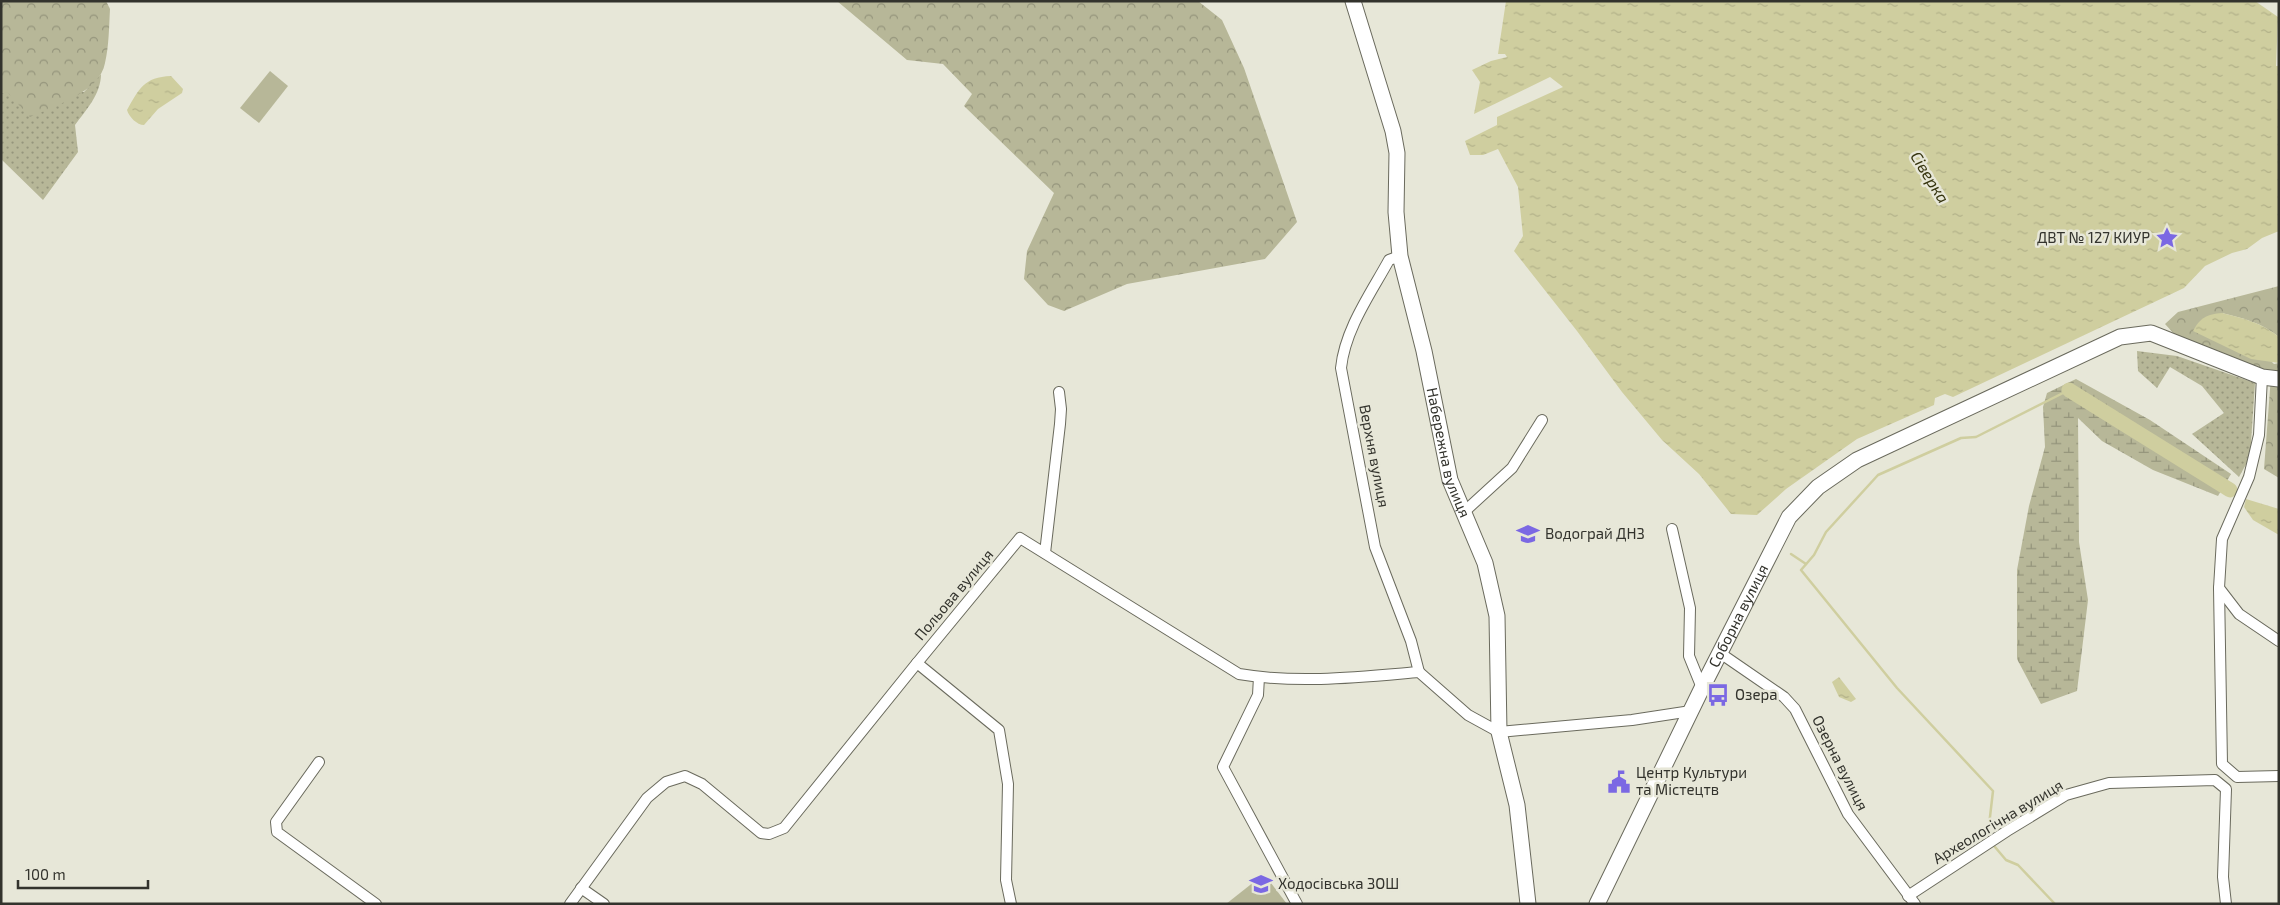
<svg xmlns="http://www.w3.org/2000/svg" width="2280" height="905" font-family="'Exo 2',sans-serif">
  <defs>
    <pattern id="grass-dots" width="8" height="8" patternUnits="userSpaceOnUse" patternTransform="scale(1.25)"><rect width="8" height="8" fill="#b7b798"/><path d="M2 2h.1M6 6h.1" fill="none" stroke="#95957c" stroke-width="1.8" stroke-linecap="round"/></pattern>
    <pattern id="forest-crowns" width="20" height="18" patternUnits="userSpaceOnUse" patternTransform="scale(1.25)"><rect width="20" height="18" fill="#b7b798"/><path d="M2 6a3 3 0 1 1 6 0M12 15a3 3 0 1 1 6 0" fill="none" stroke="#95957c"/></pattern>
    <pattern id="wetland-marsh" width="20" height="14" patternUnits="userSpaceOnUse" patternTransform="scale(1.25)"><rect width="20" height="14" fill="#b7b798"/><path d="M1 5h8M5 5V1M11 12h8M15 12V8" fill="none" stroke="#95957c"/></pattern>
    <pattern id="water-ripples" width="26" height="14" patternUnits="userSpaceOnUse" patternTransform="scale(1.25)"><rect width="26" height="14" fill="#cfce9f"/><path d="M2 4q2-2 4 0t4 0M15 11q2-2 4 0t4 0" fill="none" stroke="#b2b189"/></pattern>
  </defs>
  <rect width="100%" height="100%" fill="#e7e7d8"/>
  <!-- grass -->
  <g fill="url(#grass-dots)">
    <path d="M 101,74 C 101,94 86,110 75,125 L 78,152 L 43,200 L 1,159 L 1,93 L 84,92 Z"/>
    <path d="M 2137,351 L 2177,356 L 2255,383 L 2250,457 L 2239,477 L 2192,434 L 2224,413 L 2202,386 L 2170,367 L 2157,388 L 2138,371 Z"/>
  </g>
  <!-- forest -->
  <g fill="url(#forest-crowns)">
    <path d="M 1,1 L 106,1 L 110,9 C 109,27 109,46 105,63 C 100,92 54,106 30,117 L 8,93 L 1,93 Z"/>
    <path d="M 837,1 L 1198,1 L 1222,20 L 1244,68 L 1297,222 L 1265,259 L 1127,284 L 1064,311 L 1048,305 L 1024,279 L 1027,251 L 1054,193 L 964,106 L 972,94 L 943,64 L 907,60 Z"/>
    <path d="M 2279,286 L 2279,337 C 2262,323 2243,318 2222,313 L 2274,364 L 2279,363 L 2279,478 L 2264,469 L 2271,376 L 2177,337 L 2165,324 L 2178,312 Z"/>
  </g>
  <!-- wetland -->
  <path fill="url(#wetland-marsh)" d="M 2076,379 L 2150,420 L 2231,474 L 2218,496 L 2153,470 L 2102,441 L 2078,418 L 2079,542 L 2088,600 L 2077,691 L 2041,704 L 2017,659 L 2017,570 L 2029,506 L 2045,447 L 2043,407 L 2047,393 Z"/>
  <!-- park -->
  <g fill="#b7b798">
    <path d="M 270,71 L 288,86 L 259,123 L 240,108 Z"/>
    <path d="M 1264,874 L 1287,904 L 1226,904 Z"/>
  </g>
  <!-- water -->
  <g fill="url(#water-ripples)">
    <path d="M 1506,1 L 2255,1 L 2278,17 L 2276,66 L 2279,66 L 2279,231 L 2262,238 L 2247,249 L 2232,253 L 2205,266 L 2184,288 L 1953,397 L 1945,394 L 1935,398 L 1934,405 L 1857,439 L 1786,489 L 1757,515 L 1731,514 L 1699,474 L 1662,440 L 1622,392 L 1577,331 L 1514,251 L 1523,236 L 1518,187 L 1498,149 L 1483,155 L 1470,155 L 1465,141 L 1497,125 L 1497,117 L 1563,87 L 1550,77 L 1474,114 L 1480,82 L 1472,70 L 1491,61 L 1507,57 L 1505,54 L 1498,54 Z"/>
    <path d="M 171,76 L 183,89 L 182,93 L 158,109 L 144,125 C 137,125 129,117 127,110 C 139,89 144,77 171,76 Z"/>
    <path d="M 2222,313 C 2243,318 2262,323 2279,337 L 2279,363 L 2251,359 L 2193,331 C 2200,318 2207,314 2222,313 Z"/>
    <path d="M 2246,499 L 2279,509 L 2279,535 L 2253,520 L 2244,507 Z"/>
    <path d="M 1839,677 L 1856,699 L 1851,702 L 1839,697 L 1832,682 Z"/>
  </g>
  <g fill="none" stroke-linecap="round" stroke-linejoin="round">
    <!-- stream -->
    <g stroke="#cfce9f" stroke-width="2.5">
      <path d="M 1791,554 L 1806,564"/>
      <path d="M 1988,834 L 1993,791 L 1897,688 L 1801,570 L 1814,555 L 1826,532 L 1878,475 L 1961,438 L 1976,437 L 2069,390"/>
      <path d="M 1995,847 L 2006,860 L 2018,865 L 2055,904"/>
    </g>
    <!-- river -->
    <path stroke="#cfce9f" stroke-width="15" d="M 2069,390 L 2230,490"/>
    <defs>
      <g id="street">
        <path d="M 1400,256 L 1389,260 C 1371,293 1345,329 1341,368 L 1375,547 L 1411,641 L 1419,672"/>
        <path d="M 2262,377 L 2259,435 L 2249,477 L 2222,539 L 2219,588 L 2239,614 L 2279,641"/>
        <path d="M 1464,512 L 1512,468 L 1542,420"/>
        <path d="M 1672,529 L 1690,608 L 1689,656 L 1702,688"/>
        <path d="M 1045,553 L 1060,424 L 1061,409 L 1059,392"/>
        <path d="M 2219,588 L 2222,764 L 2237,777 L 2279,776"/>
        <path d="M 1720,653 L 1784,697 L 1795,709 L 1848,814 L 1915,904"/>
        <path d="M 1259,677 L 1258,695 L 1223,767 L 1297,904"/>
        <path d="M 319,762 L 276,822 L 277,832 L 376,904"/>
        <path d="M 581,888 L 604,904"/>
        <path d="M 1908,896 L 2007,831 L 2066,795 L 2109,783 L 2215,780 L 2226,789 L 2223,877 L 2226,904"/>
        <path d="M 570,904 L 647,798 L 666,782 L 685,776 L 702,784 L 761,833 L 769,834 L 784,828 L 917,663"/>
        <path d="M 1011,904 L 1006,880 L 1008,784 L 999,730 L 917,663 L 1020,538 L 1239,674 C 1298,684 1360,677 1419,672 L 1468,715 L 1499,732 L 1632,720 L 1691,711"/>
      </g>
      <g id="secondary">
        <path id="s1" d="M 1353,1 L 1393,131 L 1397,153 L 1396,212 L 1400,256 L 1424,351 L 1450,480 L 1485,563 L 1497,616 L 1499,732 L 1517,805 L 1528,904"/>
        <path id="s2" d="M 1597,904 L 1702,688 L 1789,517 L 1818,487 L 1857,460 L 2120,337 L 2151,333 L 2262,377 L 2279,379"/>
      </g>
    </defs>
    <!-- street casing -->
    <use href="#street" stroke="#6a6a5d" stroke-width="12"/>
    <!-- secondary casing -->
    <use href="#secondary" stroke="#6a6a5d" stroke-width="17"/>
    <!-- street -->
    <use href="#street" stroke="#fff" stroke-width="10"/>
    <!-- secondary -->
    <use href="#secondary" stroke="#fff" stroke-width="15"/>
  </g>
  <!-- icons -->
  <defs>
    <symbol id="sight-bare" viewBox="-9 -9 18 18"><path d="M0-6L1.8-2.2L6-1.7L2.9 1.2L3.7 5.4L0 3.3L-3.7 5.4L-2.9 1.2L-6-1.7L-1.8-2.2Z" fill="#7b68e3" stroke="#e7e7d8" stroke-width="2.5" paint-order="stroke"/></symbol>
    <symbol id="school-bare" viewBox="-9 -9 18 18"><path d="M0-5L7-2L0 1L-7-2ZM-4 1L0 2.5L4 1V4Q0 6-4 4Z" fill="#7b68e3" stroke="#e7e7d8" stroke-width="2.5" paint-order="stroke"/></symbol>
    <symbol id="bus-bare" viewBox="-9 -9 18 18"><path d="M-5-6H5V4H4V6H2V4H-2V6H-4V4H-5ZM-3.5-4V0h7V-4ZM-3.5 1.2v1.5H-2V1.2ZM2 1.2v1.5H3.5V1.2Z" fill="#7b68e3" stroke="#e7e7d8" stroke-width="2.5" paint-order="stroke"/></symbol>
    <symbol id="civic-bare" viewBox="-9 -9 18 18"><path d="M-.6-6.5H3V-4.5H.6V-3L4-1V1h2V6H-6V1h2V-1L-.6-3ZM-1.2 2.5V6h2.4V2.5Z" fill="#7b68e3" stroke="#e7e7d8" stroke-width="2.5" paint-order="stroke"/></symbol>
  </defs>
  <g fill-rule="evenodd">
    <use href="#sight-bare" x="2151" y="222" width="32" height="32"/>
    <use href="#school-bare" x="1512" y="518" width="32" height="32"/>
    <use href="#bus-bare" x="1702" y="679" width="32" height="32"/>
    <use href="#civic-bare" x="1603" y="766" width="32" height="32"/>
    <use href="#school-bare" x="1245" y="868" width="32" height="32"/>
  </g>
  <g text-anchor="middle" stroke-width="5" stroke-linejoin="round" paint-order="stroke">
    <!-- poi labels -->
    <g font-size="15" fill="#33332d" stroke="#e7e7d8" text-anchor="start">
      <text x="2150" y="243" text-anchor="end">ДВТ № 127 КИУР</text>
      <text x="1545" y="539">Водограй ДНЗ</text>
      <text x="1735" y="700">Озера</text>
      <text x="1636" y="778">Центр Культури<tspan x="1636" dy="17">та Містецтв</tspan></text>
      <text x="1278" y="889">Ходосівська ЗОШ</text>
    </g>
    <!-- street labels -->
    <g font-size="15" fill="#33332d" stroke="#e7e7d8">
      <text dy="5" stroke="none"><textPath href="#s1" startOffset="464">Набережна вулиця</textPath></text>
      <text transform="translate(1374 456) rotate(79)" y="5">Верхня вулиця</text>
      <text transform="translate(954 595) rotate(-50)" y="5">Польова вулиця</text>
      <text dy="5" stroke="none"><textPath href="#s2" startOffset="321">Соборна вулиця</textPath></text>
      <text transform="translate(1840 763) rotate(63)" y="5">Озерна вулиця</text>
      <text transform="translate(1998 822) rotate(-31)" y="5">Археологічна вулиця</text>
    </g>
    <!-- water labels -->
    <g font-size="16" font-style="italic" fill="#36350f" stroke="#e7e7d8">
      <text transform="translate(1930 177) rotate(58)" y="6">Сіверка</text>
    </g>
  </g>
  <!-- border -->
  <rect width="2280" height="905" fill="none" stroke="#33332d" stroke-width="5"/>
  <!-- scale -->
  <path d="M18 880v8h130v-8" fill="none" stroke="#33332d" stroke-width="2.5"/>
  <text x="25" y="880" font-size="15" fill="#33332d" stroke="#e7e7d8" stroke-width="4" paint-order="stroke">100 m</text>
</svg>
